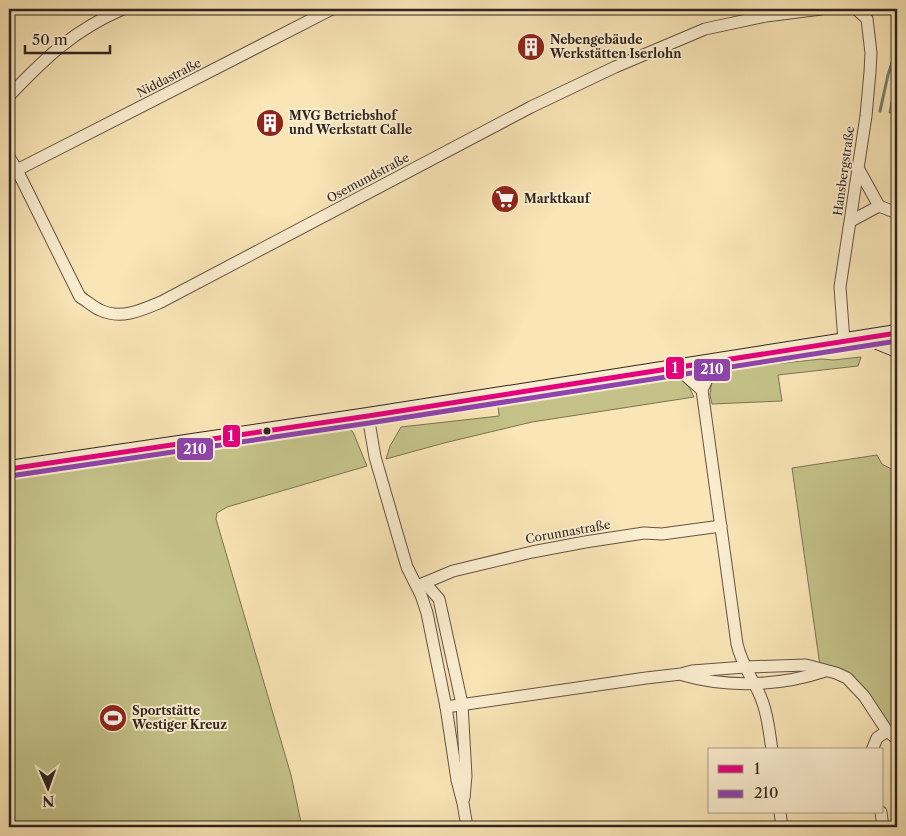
<svg xmlns="http://www.w3.org/2000/svg" width="906" height="836" font-family="'Libre Caslon Text',serif">
  <rect width="100%" height="100%" fill="#f9e5b6"/>
  <filter id="stains"><feTurbulence type="fractalNoise" baseFrequency=".004" numOctaves="4"/><feColorMatrix values="0 0 0 0 .2 0 0 0 0 .09 0 0 0 0 .02 0 0 0 .5 -.17"/></filter>
  <radialGradient id="worn" r=".72"><stop offset=".6" stop-color="#630" stop-opacity="0"/><stop offset="1" stop-color="#630" stop-opacity=".3"/></radialGradient>
  <!-- green -->
  <g fill="#c4c289" stroke="#7a7354">
    <path d="M 897,72 L 897,111 L 889,113 Z"/>
    <path d="M 861,357 L 858,366 L 778,375 L 782,401 L 712,404 L 710,395 L 712,378 L 723,367 L 754,366 L 822,359 L 833,360 Z"/>
    <path d="M 671,375 C 686,377 688,385 694,397 L 532,422 L 444,443 L 386,459 L 390,446 L 401,427 L 499,416 L 498,404 Z"/>
    <path d="M 340,428 L 348,428 L 353,432 L 367,466 L 227,507 L 217,513 L 216,519 L 291,775 L 302,827 L 9,827 L 9,477 Z"/>
    <path d="M 877,455 L 882,464 L 897,472 L 897,734 L 892,730 L 867,695 L 820,666 L 792,468 Z"/>
  </g>
  <g fill="none" stroke-linecap="round" stroke-linejoin="round">
    <!-- stream -->
    <path stroke="#728271" stroke-width="3" d="M 880,111 L 888,75 L 897,47"/>
    <defs>
      <g id="street">
        <path d="M 9,96 C 45,58 74,30 123,9"/>
        <path d="M 9,157 L 17,170 L 80,297 C 87,301 93,307 100,310 C 121,320 142,310 161,302 L 531,107 L 615,67 L 705,29 L 766,16 L 821,9"/>
        <path d="M 858,168 L 879,206 L 897,213"/>
        <path d="M 17,170 L 332,9"/>
        <path d="M 851,221 L 879,206"/>
        <path d="M 844,341 L 840,287 L 866,116 L 870,72 L 871,53 L 867,19 L 856,9"/>
        <path d="M 722,360 L 709,375 L 702,390 L 737,644 C 741,662 750,675 758,691 C 767,709 769,730 772,750"/>
        <path d="M 677,368 L 702,390"/>
        <path d="M 368,416 L 375,457 L 397,533 L 407,567 L 421,595 L 427,613 L 446,707 L 457,780 L 463,803 L 467,827"/>
        <path d="M 425,583 L 439,599 L 462,704 L 466,776 L 464,798"/>
        <path d="M 417,586 L 453,571 L 532,552 L 585,542 L 644,533 L 662,534 L 721,526"/>
        <path d="M 683,675 C 727,688 781,686 825,671"/>
        <path d="M 446,707 L 646,678 L 681,674 L 692,671 L 745,667 L 806,665 L 836,673 L 847,678 L 864,696 L 887,731 L 897,739"/>
        <path d="M 872,750 L 877,738 L 887,731"/>
        <path d="M 780,812 L 782,827"/>
        <path d="M 881,812 L 883,827"/>
      </g>
      <g id="secondary">
        <path d="M 870,338 L 897,349"/>
        <path d="M 9,469 L 368,416 L 897,333"/>
      </g>
    </defs>
    <!-- street casing -->
    <use href="#street" stroke="#625444" stroke-width="13"/>
    <!-- secondary casing -->
    <use href="#secondary" stroke="#2f241e" stroke-width="18"/>
    <!-- street -->
    <use href="#street" stroke="#fbeed0" stroke-width="11"/>
    <!-- secondary -->
    <use href="#secondary" stroke="#fbeed0" stroke-width="16"/>
    <defs>
      <path id="bus-1" d="M 9,469 L 368,416 L 897,333"/>
      <path id="bus-2" d="M 10,476 L 369,423 L 897,341"/>
    </defs>
    <!-- bus-1 casing -->
    <use href="#bus-1" stroke="#fbeed0" stroke-width="9"/>
    <!-- bus-2 casing -->
    <use href="#bus-2" stroke="#fbeed0" stroke-width="9"/>
    <!-- bus-1 -->
    <use href="#bus-1" stroke="#e5007d" stroke-width="5"/>
    <!-- bus-2 -->
    <use href="#bus-2" stroke="#8e44ad" stroke-width="5"/>
  </g>
  <!-- icons -->
  <defs>
    <symbol id="building-disc" viewBox="-11 -11 22 22"><circle r="9.5" fill="#8f2418" stroke="#fbeed0"/><path d="M-4-6H4V6H1V3H-1V6H-4ZM-2.5-4.3h1.7v1.8h-1.7ZM.8-4.3h1.7v1.8H.8ZM-2.5-1h1.7V.8h-1.7ZM.8-1h1.7V.8H.8Z" fill="#fff"/></symbol>
    <symbol id="supermarket-disc" viewBox="-11 -11 22 22"><circle r="9.5" fill="#8f2418" stroke="#fbeed0"/><path d="M-6-5.5h2.5l.6 2H6L4.5 2H-2.5L-4.4-4H-6ZM-1.5 3.2a1.3 1.3 0 1 0 .1 0ZM3 3.2a1.3 1.3 0 1 0 .1 0Z" fill="#fff"/></symbol>
    <symbol id="stadium-disc" viewBox="-11 -11 22 22"><circle r="9.5" fill="#8f2418" stroke="#fbeed0"/><path d="M0-5a6.5 5 0 1 0 0 10a6.5 5 0 1 0 0-10ZM-3.5-1.8h7v3.6h-7Z" fill="#fff"/></symbol>
  </defs>
  <g fill-rule="evenodd">
    <use href="#building-disc" x="515" y="31" width="32" height="32"/>
    <use href="#building-disc" x="254" y="107" width="32" height="32"/>
    <use href="#supermarket-disc" x="489" y="183" width="32" height="32"/>
    <use href="#stadium-disc" x="97" y="702" width="32" height="32"/>
  </g>
  <!-- markers -->
  <circle fill="#2f241e" stroke="#fbeed0" stroke-width="2" cx="267" cy="431" r="4.5"/>
  <g text-anchor="middle" stroke-width="4" stroke-linejoin="round" paint-order="stroke">
    <!-- poi labels -->
    <g font-size="12" font-weight="bold" fill="#2f241e" stroke="#fbeed0" text-anchor="start">
      <text x="550" y="44">Nebengebäude<tspan x="550" dy="14">Werkstätten Iserlohn</tspan></text>
      <text x="289" y="120">MVG Betriebshof<tspan x="289" dy="14">und Werkstatt Calle</tspan></text>
      <text x="524" y="203">Marktkauf</text>
      <text x="132" y="715">Sportstätte<tspan x="132" dy="14">Westiger Kreuz</tspan></text>
    </g>
    <!-- street labels -->
    <g font-size="12" fill="#2f241e" stroke="#fbeed0">
      <text transform="translate(169 78) rotate(-27)" y="4">Niddastraße</text>
      <text transform="translate(844 171) rotate(-82)" y="4">Hansbergstraße</text>
      <text transform="translate(368 178) rotate(-28)" y="4">Osemundstraße</text>
      <text transform="translate(568 532) rotate(-10)" y="4">Corunnastraße</text>
    </g>
  </g>
  <g stroke="#fbeed0" stroke-width="2">
    <rect x="665" y="356" width="20" height="24" rx="5" fill="#e5007d"/>
    <rect x="693" y="358" width="38" height="24" rx="5" fill="#8e44ad"/>
    <rect x="222" y="424" width="19" height="24" rx="5" fill="#e5007d"/>
    <rect x="176" y="437" width="38" height="24" rx="5" fill="#8e44ad"/>
  </g>
  <g font-size="14" text-anchor="middle" font-weight="bold" fill="#fff">
    <text x="675" y="373">1</text>
    <text x="712" y="374">210</text>
    <text x="231" y="441">1</text>
    <text x="195" y="454">210</text>
  </g>
  <!-- margin -->
  <rect width="906" height="836" fill="none" stroke="#f9e5b6" stroke-width="30"/>
  <rect x="10" y="10" width="886" height="816" fill="none" stroke="#2f241e" stroke-width="2.5"/>
  <rect x="15" y="15" width="876" height="806" fill="none" stroke="#2f241e"/>
  <!-- legend -->
  <rect x="708" y="748" width="175" height="65" fill="#fbeed0" stroke="#a99d89"/>
  <rect x="718" y="765" width="25" height="8" fill="#e5007d" stroke="#a99d89"/>
  <text x="754" y="774" font-size="15" fill="#2f241e">1</text>
  <rect x="718" y="790" width="25" height="8" fill="#8e44ad" stroke="#a99d89"/>
  <text x="754" y="798" font-size="15" fill="#2f241e">210</text>
  <!-- north arrow -->
  <g transform="translate(48 788) rotate(178)" stroke="#fbeed0" stroke-width="4" paint-order="stroke">
  <path d="M0-4L9 19L0 12L-9 19Z" fill="#2f241e"/>
  <text y="-8" font-size="14" font-weight="bold" text-anchor="middle" fill="#2f241e">N</text>
  </g>
  <!-- scale -->
  <path d="M25 45v8h85v-8" fill="none" stroke="#2f241e" stroke-width="2.5"/>
  <text x="32" y="45" font-size="15" fill="#2f241e" stroke="#fbeed0" stroke-width="4" paint-order="stroke">50 m</text>
  <rect width="100%" height="100%" filter="url(#stains)"/>
  <rect width="100%" height="100%" fill="url(#worn)"/>
</svg>
